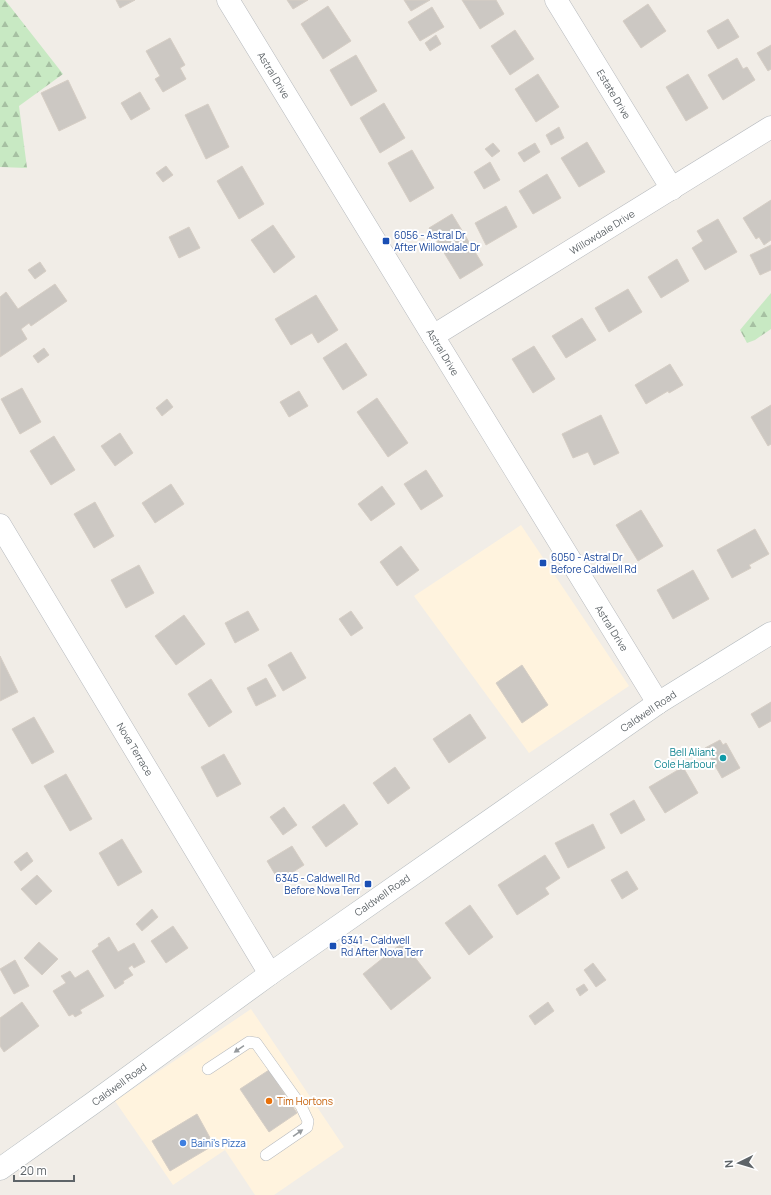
<svg xmlns="http://www.w3.org/2000/svg" width="771" height="1195" font-family="Manrope,sans-serif">
  <defs>
    <pattern id="forest-firs" width="22" height="20" patternUnits="userSpaceOnUse"><rect width="22" height="20" fill="#c8e9c3"/><path d="M5 1l3.5 6h-7zM16 11l3.5 6h-7z" fill="#a6c0a2"/></pattern>
  </defs>
  <rect width="100%" height="100%" fill="#f1ede7"/>
  <!-- commercial -->
  <g fill="#fff3de">
    <path d="M 521,525 L 629,686 L 529,753 L 414,596 Z"/>
    <path d="M 251,1009 L 344,1147 L 274,1195 L 255,1195 L 225,1150 L 173,1185 L 115,1101 Z"/>
  </g>
  <!-- forest -->
  <g fill="url(#forest-firs)">
    <path d="M 0,0 L 5,0 L 63,74 L 19,106 L 27,168 L 0,167 Z"/>
    <path d="M 771,293 L 771,329 L 755,340 L 747,343 L 740,330 Z"/>
  </g>
  <!-- building -->
  <g fill="#ccc8c3" stroke="#d6cec5">
    <path d="M 116,0 L 135,0 L 120,8 Z"/>
    <path d="M 287,0 L 308,0 L 293,9 Z"/>
    <path d="M 404,0 L 430,0 L 411,11 Z"/>
    <path d="M 462,0 L 496,0 L 504,14 L 480,29 Z"/>
    <path d="M 648,4 L 666,31 L 641,48 L 623,21 Z"/>
    <path d="M 328,6 L 351,41 L 323,59 L 301,24 Z"/>
    <path d="M 432,7 L 444,27 L 420,41 L 408,22 Z"/>
    <path d="M 728,19 L 739,37 L 718,49 L 707,31 Z"/>
    <path d="M 515,30 L 534,59 L 510,75 L 491,46 Z"/>
    <path d="M 436,35 L 441,44 L 430,51 L 425,43 Z"/>
    <path d="M 170,38 L 185,65 L 180,68 L 186,79 L 163,92 L 155,79 L 160,76 L 146,51 Z"/>
    <path d="M 771,45 L 771,69 L 768,71 L 757,53 Z"/>
    <path d="M 356,55 L 377,91 L 351,106 L 330,70 Z"/>
    <path d="M 737,58 L 743,69 L 747,67 L 755,80 L 723,100 L 708,75 Z"/>
    <path d="M 538,74 L 559,107 L 536,122 L 515,89 Z"/>
    <path d="M 688,74 L 708,108 L 686,121 L 666,87 Z"/>
    <path d="M 68,80 L 86,118 L 59,131 L 41,93 Z"/>
    <path d="M 140,92 L 150,109 L 131,120 L 121,103 Z"/>
    <path d="M 384,103 L 405,138 L 380,153 L 360,118 Z"/>
    <path d="M 208,104 L 229,147 L 206,159 L 185,115 Z"/>
    <path d="M 559,127 L 564,138 L 551,145 L 546,135 Z"/>
    <path d="M 587,142 L 605,172 L 579,187 L 561,158 Z"/>
    <path d="M 493,143 L 500,151 L 492,157 L 485,149 Z"/>
    <path d="M 535,143 L 540,152 L 524,162 L 518,153 Z"/>
    <path d="M 412,150 L 434,188 L 410,202 L 388,163 Z"/>
    <path d="M 490,162 L 500,180 L 484,189 L 474,172 Z"/>
    <path d="M 166,166 L 173,175 L 163,182 L 156,173 Z"/>
    <path d="M 242,166 L 264,204 L 239,219 L 217,181 Z"/>
    <path d="M 547,174 L 561,198 L 533,214 L 519,191 Z"/>
    <path d="M 771,200 L 771,240 L 764,245 L 759,237 L 756,239 L 743,218 Z"/>
    <path d="M 506,206 L 517,227 L 486,245 L 475,223 Z"/>
    <path d="M 452,214 L 483,265 L 460,279 L 429,228 Z"/>
    <path d="M 718,219 L 737,252 L 705,270 L 692,248 L 703,241 L 697,231 Z"/>
    <path d="M 273,225 L 295,257 L 274,273 L 251,240 Z"/>
    <path d="M 189,227 L 200,248 L 179,258 L 169,237 Z"/>
    <path d="M 771,245 L 771,270 L 760,275 L 750,255 Z"/>
    <path d="M 677,259 L 689,281 L 661,298 L 648,277 Z"/>
    <path d="M 40,262 L 46,271 L 35,279 L 28,270 Z"/>
    <path d="M 55,284 L 67,301 L 31,326 L 29,323 L 21,329 L 27,339 L 0,357 L 0,297 L 6,292 L 18,309 Z"/>
    <path d="M 628,289 L 642,312 L 609,332 L 595,308 Z"/>
    <path d="M 316,295 L 338,330 L 318,343 L 312,333 L 291,345 L 275,319 Z"/>
    <path d="M 582,318 L 596,340 L 566,358 L 552,336 Z"/>
    <path d="M 346,343 L 367,375 L 343,390 L 323,358 Z"/>
    <path d="M 534,346 L 555,379 L 533,393 L 512,359 Z"/>
    <path d="M 44,348 L 49,355 L 38,363 L 33,356 Z"/>
    <path d="M 670,364 L 683,385 L 669,393 L 668,391 L 646,404 L 635,385 Z"/>
    <path d="M 22,388 L 41,422 L 20,434 L 1,399 Z"/>
    <path d="M 299,391 L 308,406 L 289,417 L 280,402 Z"/>
    <path d="M 377,398 L 408,443 L 388,457 L 357,412 Z"/>
    <path d="M 167,399 L 173,407 L 162,416 L 156,408 Z"/>
    <path d="M 771,405 L 771,444 L 768,446 L 751,417 Z"/>
    <path d="M 601,415 L 619,453 L 594,465 L 588,452 L 573,458 L 562,434 Z"/>
    <path d="M 120,433 L 133,453 L 115,466 L 101,446 Z"/>
    <path d="M 54,436 L 75,470 L 51,485 L 30,451 Z"/>
    <path d="M 426,470 L 443,496 L 421,510 L 404,484 Z"/>
    <path d="M 171,484 L 184,504 L 155,523 L 142,503 Z"/>
    <path d="M 382,486 L 395,504 L 371,521 L 358,504 Z"/>
    <path d="M 95,502 L 114,536 L 94,548 L 74,514 Z"/>
    <path d="M 641,510 L 663,546 L 638,561 L 616,525 Z"/>
    <path d="M 755,529 L 769,554 L 749,565 L 751,568 L 732,578 L 717,550 Z"/>
    <path d="M 401,546 L 419,570 L 397,586 L 380,562 Z"/>
    <path d="M 139,565 L 154,593 L 126,608 L 111,580 Z"/>
    <path d="M 693,570 L 709,599 L 673,619 L 657,590 Z"/>
    <path d="M 248,611 L 259,630 L 235,643 L 225,623 Z"/>
    <path d="M 351,611 L 363,628 L 351,636 L 339,619 Z"/>
    <path d="M 184,615 L 205,644 L 176,665 L 155,636 Z"/>
    <path d="M 291,652 L 306,678 L 283,691 L 268,665 Z"/>
    <path d="M 0,656 L 18,692 L 0,701 Z"/>
    <path d="M 522,665 L 548,705 L 522,723 L 496,683 Z"/>
    <path d="M 266,678 L 276,696 L 256,706 L 247,688 Z"/>
    <path d="M 211,679 L 232,712 L 209,727 L 188,694 Z"/>
    <path d="M 771,702 L 771,721 L 759,728 L 751,714 Z"/>
    <path d="M 470,714 L 486,738 L 449,763 L 433,739 Z"/>
    <path d="M 34,717 L 54,752 L 32,764 L 12,729 Z"/>
    <path d="M 720,740 L 723,745 L 726,743 L 740,768 L 722,778 L 705,748 Z"/>
    <path d="M 224,754 L 241,784 L 217,797 L 201,767 Z"/>
    <path d="M 395,767 L 410,788 L 388,804 L 373,783 Z"/>
    <path d="M 683,767 L 698,793 L 665,813 L 649,787 Z"/>
    <path d="M 66,774 L 92,819 L 70,831 L 44,786 Z"/>
    <path d="M 634,800 L 645,820 L 621,834 L 610,814 Z"/>
    <path d="M 344,804 L 358,824 L 326,847 L 312,827 Z"/>
    <path d="M 284,807 L 297,825 L 283,835 L 270,817 Z"/>
    <path d="M 593,824 L 605,848 L 568,868 L 555,843 Z"/>
    <path d="M 122,839 L 142,872 L 118,886 L 99,853 Z"/>
    <path d="M 292,846 L 304,865 L 279,881 L 267,861 Z"/>
    <path d="M 27,852 L 33,861 L 21,871 L 14,862 Z"/>
    <path d="M 545,855 L 560,878 L 545,888 L 549,894 L 517,915 L 498,885 Z"/>
    <path d="M 627,871 L 638,889 L 622,899 L 611,880 Z"/>
    <path d="M 37,875 L 52,891 L 36,905 L 21,889 Z"/>
    <path d="M 470,905 L 493,937 L 469,955 L 445,923 Z"/>
    <path d="M 152,909 L 158,917 L 142,931 L 136,924 Z"/>
    <path d="M 173,926 L 188,948 L 166,963 L 151,941 Z"/>
    <path d="M 109,937 L 118,952 L 134,943 L 145,962 L 134,968 L 132,965 L 128,968 L 133,975 L 123,981 L 124,983 L 115,989 L 92,951 L 99,946 L 98,944 Z"/>
    <path d="M 39,942 L 58,959 L 42,975 L 24,958 Z"/>
    <path d="M 403,942 L 431,978 L 391,1010 L 363,974 Z"/>
    <path d="M 15,960 L 29,986 L 14,994 L 0,969 Z"/>
    <path d="M 593,963 L 606,980 L 596,987 L 584,970 Z"/>
    <path d="M 88,970 L 104,996 L 80,1010 L 82,1013 L 75,1017 L 73,1014 L 69,1016 L 53,991 L 66,983 L 61,976 L 70,971 L 75,978 Z"/>
    <path d="M 584,984 L 588,990 L 580,996 L 576,989 Z"/>
    <path d="M 22,1002 L 39,1026 L 4,1052 L 0,1046 L 0,1018 Z"/>
    <path d="M 548,1002 L 554,1011 L 535,1025 L 529,1016 Z"/>
    <path d="M 269,1070 L 297,1113 L 269,1132 L 240,1089 Z"/>
    <path d="M 197,1114 L 214,1145 L 170,1171 L 152,1141 Z"/>
  </g>
  <g fill="none" stroke-linecap="round" stroke-linejoin="round">
    <defs>
      <path id="lane" d="M 208,1069 L 249,1042 L 256,1043 L 301,1106 L 308,1121 L 307,1127 L 266,1155"/>
      <g id="street">
        <path d="M 228,0 L 433,336 L 658,703"/>
        <path d="M 556,0 L 672,189"/>
        <path d="M 433,336 L 771,127"/>
        <path d="M 0,525 L 270,974"/>
      </g>
      <path id="secondary" d="M 0,1169 L 93,1103 L 270,974 L 658,703 L 771,633"/>
    </defs>
    <!-- lane casing -->
    <use href="#lane" stroke="#b7babe" stroke-width="12"/>
    <!-- street casing -->
    <use href="#street" stroke="#b7babe" stroke-width="23"/>
    <!-- secondary casing -->
    <use href="#secondary" stroke="#b5bbbf" stroke-width="23"/>
    <!-- lane -->
    <use href="#lane" stroke="#fff" stroke-width="11"/>
    <!-- street -->
    <use href="#street" stroke="#fff" stroke-width="22"/>
    <!-- secondary -->
    <use href="#secondary" stroke="#fff" stroke-width="22"/>
  </g>
  <!-- one-way arrows -->
  <defs><path id="oneway-solid" d="M-6-.8H1V-3.2L6.5 0L1 3.2V.8H-6Z"/></defs>
  <g fill="#969a9d">
    <use href="#oneway-solid" transform="translate(239 1049) rotate(146)"/>
    <use href="#oneway-solid" transform="translate(298 1133) rotate(-35)"/>
  </g>
  <!-- markers -->
  <g fill="#1a4fb4" stroke="#fff" stroke-width="1.5">
    <rect x="382" y="237" width="8" height="8" rx="2"/>
    <rect x="539" y="559" width="8" height="8" rx="2"/>
    <rect x="364" y="880" width="8" height="8" rx="2"/>
    <rect x="329" y="942" width="8" height="8" rx="2"/>
  </g>
  <circle fill="#0f9aa8" stroke="#fff" stroke-width="1.5" cx="723" cy="758" r="4"/>
  <circle fill="#e8710a" stroke="#fff" stroke-width="1.5" cx="269" cy="1101" r="4"/>
  <circle fill="#3f7fe0" stroke="#fff" stroke-width="1.5" cx="183" cy="1143" r="4"/>
  <g text-anchor="middle" stroke-width="4" stroke-linejoin="round" paint-order="stroke">
    <!-- street labels -->
    <g font-size="10" fill="#5e6468" stroke="#fff">
      <text transform="translate(274 75) rotate(59)" y="4">Astral Drive</text>
      <text transform="translate(614 94) rotate(59)" y="4">Estate Drive</text>
      <text transform="translate(602 232) rotate(-32)" y="4">Willowdale Drive</text>
      <text transform="translate(443 352) rotate(59)" y="4">Astral Drive</text>
      <text transform="translate(612 628) rotate(58)" y="4">Astral Drive</text>
      <text transform="translate(648 711) rotate(-34)" y="4">Caldwell Road</text>
      <text transform="translate(135 749) rotate(59)" y="4">Nova Terrace</text>
      <text transform="translate(382 895) rotate(-35)" y="4">Caldwell Road</text>
      <text transform="translate(119 1084) rotate(-36)" y="4">Caldwell Road</text>
    </g>
    <!-- transit labels -->
    <g font-size="10" fill="#164399" stroke="#fff" text-anchor="start">
      <text x="394" y="239">6056 - Astral Dr<tspan x="394" dy="12">After Willowdale Dr</tspan></text>
      <text x="551" y="561">6050 - Astral Dr<tspan x="551" dy="12">Before Caldwell Rd</tspan></text>
      <text x="360" y="882" text-anchor="end">6345 - Caldwell Rd<tspan x="360" dy="12">Before Nova Terr</tspan></text>
      <text x="341" y="944">6341 - Caldwell<tspan x="341" dy="12">Rd After Nova Terr</tspan></text>
    </g>
    <!-- culture labels -->
    <g font-size="10" fill="#0d838f" stroke="#fff" text-anchor="end">
      <text x="715" y="756">Bell Aliant<tspan x="715" dy="12">Cole Harbour</tspan></text>
    </g>
    <!-- food labels -->
    <g font-size="10" fill="#c56008" stroke="#fff" text-anchor="start">
      <text x="277" y="1105">Tim Hortons</text>
    </g>
    <!-- shop labels -->
    <g font-size="10" fill="#366cbe" stroke="#fff" text-anchor="start">
      <text x="191" y="1147">Baini's Pizza</text>
    </g>
  </g>
  <!-- north arrow -->
  <g transform="translate(739 1163) rotate(265)" stroke="#ffffff" stroke-width="3" paint-order="stroke">
  <path d="M0-3L7 15L0 10L-7 15Z" fill="#5e6468"/>
  <text y="-6" font-size="11" font-weight="bold" text-anchor="middle" fill="#5e6468">N</text>
  </g>
  <!-- scale -->
  <path d="M14 1175v6h60v-6" fill="none" stroke="#5e6468" stroke-width="2"/>
  <text x="20" y="1175" font-size="12" fill="#5e6468" stroke="#ffffff" stroke-width="3" paint-order="stroke">20 m</text>
</svg>
